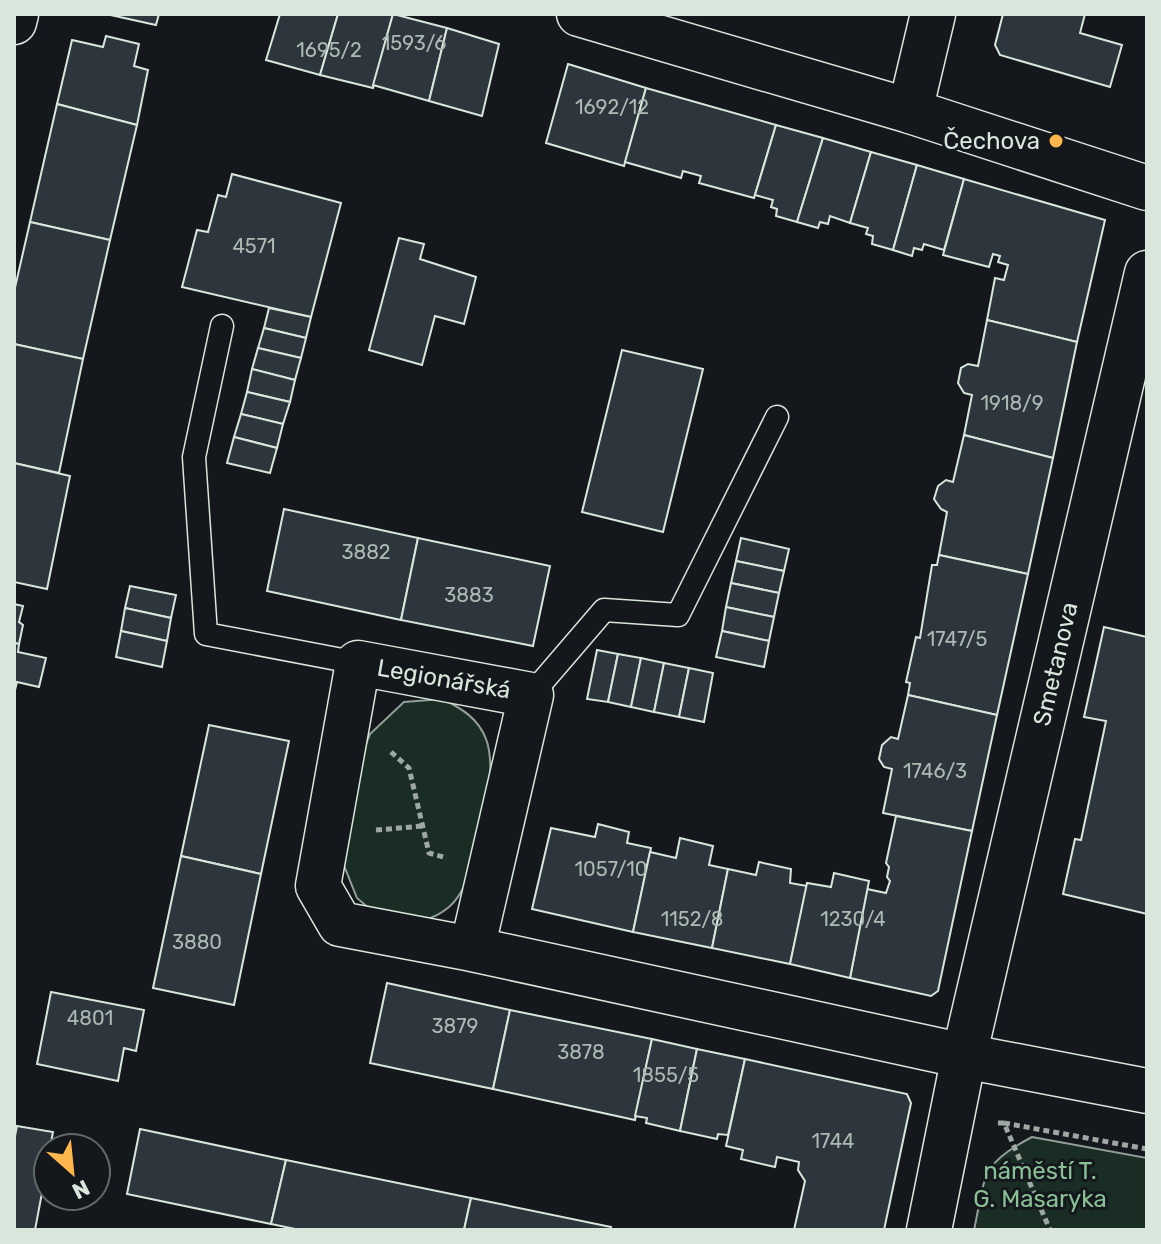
<svg xmlns="http://www.w3.org/2000/svg" width="1161" height="1244" font-family="Rubik,sans-serif">
  <rect width="100%" height="100%" fill="#14181c"/>
  <!-- green -->
  <g fill="#1a2d24" stroke="#939e99" stroke-width="2">
    <path d="M 443,699 C 462,709 478,718 486,739 C 500,774 478,884 449,907 C 429,924 410,922 386,923 L 357,898 L 343,863 L 352,778 L 370,734 L 404,702 Z"/>
    <path d="M 1032,1137 L 1147,1158 L 1147,1230 L 974,1230 C 986,1175 979,1165 1032,1137 Z"/>
  </g>
  <!-- building -->
  <g fill="#2c363c" stroke="#d8e6dc" stroke-width="2">
    <path d="M 106,14 L 159,14 L 156,25 Z"/>
    <path d="M 280,14 L 338,14 L 320,75 L 266,60 Z"/>
    <path d="M 338,14 L 393,14 L 373,88 L 320,75 Z"/>
    <path d="M 393,14 L 447,28 L 429,101 L 373,85 Z"/>
    <path d="M 1003,14 L 1085,14 L 1080,33 L 1122,45 L 1110,87 L 1000,55 L 995,45 Z"/>
    <path d="M 447,28 L 499,44 L 482,116 L 429,101 Z"/>
    <path d="M 106,36 L 139,44 L 134,66 L 148,70 L 137,125 L 57,104 L 72,40 L 103,47 Z"/>
    <path d="M 568,64 L 646,88 L 624,166 L 546,143 Z"/>
    <path d="M 646,88 L 776,125 L 754,198 L 699,183 L 701,176 L 683,171 L 681,178 L 625,162 Z"/>
    <path d="M 57,104 L 137,125 L 110,240 L 30,222 Z"/>
    <path d="M 776,125 L 823,138 L 797,222 L 776,216 L 777,209 L 771,207 L 773,200 L 755,195 Z"/>
    <path d="M 823,138 L 871,152 L 850,223 L 830,216 L 828,224 L 820,222 L 818,228 L 797,222 Z"/>
    <path d="M 871,152 L 917,165 L 893,250 L 872,244 L 873,236 L 866,234 L 868,228 L 850,223 Z"/>
    <path d="M 917,165 L 964,179 L 944,250 L 924,244 L 922,250 L 914,248 L 912,256 L 893,250 Z"/>
    <path d="M 232,174 L 341,203 L 311,317 L 182,287 L 197,230 L 208,232 L 218,195 L 226,197 Z"/>
    <path d="M 964,179 L 1105,220 L 1077,342 L 987,320 L 995,278 L 1004,280 L 1008,265 L 998,262 L 1000,256 L 993,254 L 989,267 L 943,255 Z"/>
    <path d="M 30,222 L 110,240 L 83,359 L 14,344 L 14,292 Z"/>
    <path d="M 399,238 L 424,244 L 420,259 L 476,277 L 464,324 L 435,316 L 422,365 L 369,350 Z"/>
    <path d="M 269,308 L 311,317 L 306,338 L 264,328 Z"/>
    <path d="M 987,320 L 1077,342 L 1053,458 L 964,435 L 972,395 L 964,393 L 958,383 L 961,368 L 968,364 L 978,366 Z"/>
    <path d="M 264,328 L 306,338 L 301,358 L 258,348 Z"/>
    <path d="M 14,344 L 83,359 L 59,473 L 14,463 Z"/>
    <path d="M 258,348 L 301,358 L 295,380 L 252,369 Z"/>
    <path d="M 622,350 L 703,369 L 663,532 L 582,512 Z"/>
    <path d="M 252,369 L 295,380 L 290,402 L 247,392 Z"/>
    <path d="M 247,392 L 290,402 L 283,424 L 241,414 Z"/>
    <path d="M 241,414 L 283,424 L 277,448 L 234,437 Z"/>
    <path d="M 964,435 L 1053,458 L 1028,574 L 939,555 L 947,512 L 941,509 L 934,499 L 938,486 L 946,480 L 953,482 Z"/>
    <path d="M 234,437 L 277,448 L 270,473 L 227,463 Z"/>
    <path d="M 14,463 L 70,476 L 47,589 L 14,582 Z"/>
    <path d="M 284,509 L 418,538 L 401,620 L 267,591 Z"/>
    <path d="M 418,538 L 550,566 L 533,646 L 401,620 Z"/>
    <path d="M 741,538 L 789,549 L 784,571 L 736,561 Z"/>
    <path d="M 939,555 L 1028,574 L 997,715 L 908,695 L 910,683 L 906,682 L 916,637 L 920,638 L 932,565 L 937,565 Z"/>
    <path d="M 736,561 L 784,571 L 779,593 L 731,583 Z"/>
    <path d="M 731,583 L 779,593 L 774,617 L 726,607 Z"/>
    <path d="M 130,586 L 176,595 L 171,618 L 125,608 Z"/>
    <path d="M 14,604 L 23,606 L 19,622 L 23,625 L 19,644 L 14,643 Z"/>
    <path d="M 726,607 L 774,617 L 769,641 L 722,631 Z"/>
    <path d="M 125,608 L 171,618 L 167,641 L 121,631 Z"/>
    <path d="M 1104,627 L 1147,637 L 1147,914 L 1063,894 L 1075,839 L 1081,840 L 1106,721 L 1084,717 Z"/>
    <path d="M 121,631 L 167,641 L 162,667 L 116,657 Z"/>
    <path d="M 722,631 L 769,641 L 764,667 L 716,657 Z"/>
    <path d="M 14,643 L 19,644 L 18,652 L 46,658 L 39,687 L 17,682 L 14,694 Z"/>
    <path d="M 597,650 L 618,654 L 608,702 L 587,699 Z"/>
    <path d="M 618,654 L 641,658 L 631,707 L 608,702 Z"/>
    <path d="M 641,658 L 664,663 L 654,712 L 631,707 Z"/>
    <path d="M 664,663 L 689,668 L 679,717 L 654,712 Z"/>
    <path d="M 689,668 L 713,673 L 704,722 L 679,717 Z"/>
    <path d="M 908,695 L 997,715 L 972,831 L 883,813 L 892,769 L 884,767 L 879,759 L 882,745 L 891,737 L 898,739 Z"/>
    <path d="M 209,725 L 289,741 L 261,874 L 181,856 Z"/>
    <path d="M 896,816 L 972,831 L 938,991 L 931,996 L 850,978 L 867,889 L 886,893 L 890,881 L 887,877 L 889,867 L 886,863 Z"/>
    <path d="M 598,824 L 629,832 L 627,843 L 651,848 L 633,932 L 532,909 L 551,828 L 595,837 Z"/>
    <path d="M 680,838 L 713,846 L 709,865 L 728,869 L 712,948 L 633,932 L 650,852 L 676,858 Z"/>
    <path d="M 181,856 L 261,874 L 234,1005 L 153,988 Z"/>
    <path d="M 759,862 L 791,869 L 790,883 L 807,886 L 790,964 L 712,948 L 728,869 L 756,875 Z"/>
    <path d="M 834,873 L 869,881 L 850,978 L 790,964 L 807,883 L 831,887 Z"/>
    <path d="M 387,983 L 510,1010 L 493,1089 L 370,1063 Z"/>
    <path d="M 51,992 L 144,1010 L 136,1051 L 124,1048 L 118,1081 L 37,1064 Z"/>
    <path d="M 510,1010 L 652,1039 L 635,1120 L 493,1089 Z"/>
    <path d="M 652,1039 L 697,1049 L 680,1131 L 646,1123 L 647,1118 L 635,1116 Z"/>
    <path d="M 697,1049 L 745,1059 L 728,1135 L 718,1134 L 717,1139 L 680,1131 Z"/>
    <path d="M 745,1059 L 907,1094 L 911,1103 L 884,1230 L 794,1230 L 805,1181 L 798,1170 L 799,1162 L 777,1157 L 775,1167 L 741,1159 L 743,1150 L 726,1146 Z"/>
    <path d="M 17,1126 L 53,1132 L 50,1148 L 48,1148 L 48,1161 L 35,1230 L 14,1229 L 14,1141 Z"/>
    <path d="M 140,1129 L 286,1160 L 271,1224 L 127,1194 Z"/>
    <path d="M 286,1160 L 471,1198 L 464,1230 L 300,1230 L 271,1224 Z"/>
    <path d="M 471,1198 L 611,1227 L 610,1230 L 464,1230 Z"/>
  </g>
  <g fill="none" stroke-linecap="round" stroke-linejoin="round">
    <defs>
      <g id="lane">
        <path d="M 222,326 L 194,457 L 206,634 L 358,663"/>
        <path d="M 531,695 L 604,610 L 678,615 L 777,417"/>
      </g>
      <g id="street">
        <path d="M 579,14 L 910,111 L 1147,188"/>
        <path d="M 14,22 L 16,14"/>
        <path d="M 910,111 L 933,14"/>
        <path d="M 472,949 L 531,695 L 358,663 L 318,886 L 340,924 L 472,949 L 964,1056 L 1147,1091"/>
        <path id="s1" d="M 929,1230 L 964,1056 L 1147,273"/>
      </g>
    </defs>
    <!-- lane casing -->
    <use href="#lane" stroke="#d8e6dc" stroke-width="25"/>
    <!-- street casing -->
    <use href="#street" stroke="#d8e6dc" stroke-width="47"/>
    <!-- path -->
    <g stroke="#9da8a2" stroke-width="5" stroke-dasharray="6 4" stroke-linecap="butt">
      <path d="M 391,752 L 409,768 L 429,853 L 447,858"/>
      <path d="M 376,830 L 423,826"/>
      <path d="M 998,1123 L 1004,1123 L 1050,1230"/>
      <path d="M 1004,1123 L 1147,1149"/>
    </g>
    <!-- lane -->
    <use href="#lane" stroke="#14181c" stroke-width="22"/>
    <!-- street -->
    <use href="#street" stroke="#14181c" stroke-width="44"/>
  </g>
  <!-- markers -->
  <circle fill="#ffb74d" stroke="#14181c" stroke-width="3" cx="1056" cy="141" r="8"/>
  <g text-anchor="middle" stroke-width="6" stroke-linejoin="round" paint-order="stroke">
    <!-- number labels -->
    <g font-size="20" fill="#adbab4">
      <text x="414" y="50">1593/6</text>
      <text x="329" y="57">1695/2</text>
      <text x="612" y="114">1692/12</text>
      <text x="254" y="253">4571</text>
      <text x="1012" y="410">1918/9</text>
      <text x="366" y="559">3882</text>
      <text x="469" y="602">3883</text>
      <text x="957" y="646">1747/5</text>
      <text x="935" y="778">1746/3</text>
      <text x="611" y="876">1057/10</text>
      <text x="692" y="926">1152/8</text>
      <text x="853" y="926">1230/4</text>
      <text x="197" y="949">3880</text>
      <text x="90" y="1025">4801</text>
      <text x="455" y="1033">3879</text>
      <text x="581" y="1059">3878</text>
      <text x="666" y="1082">1855/5</text>
      <text x="833" y="1148">1744</text>
    </g>
    <!-- poi labels -->
    <g font-size="24" fill="#d8e6dc" stroke="#14181c" text-anchor="end">
      <text x="1040" y="149">Čechova</text>
    </g>
    <!-- street labels -->
    <g font-size="24" fill="#d8e6dc" stroke="#14181c">
      <text dy="8" stroke="none"><textPath href="#s1" startOffset="580">Smetanova</textPath></text>
      <text transform="translate(444 679) rotate(10)" y="8">Legionářská</text>
    </g>
    <!-- park labels -->
    <g font-size="24" fill="#8ac095" stroke="#14181c">
      <text x="1040" y="1179">náměstí T.<tspan x="1040" dy="28">G. Masaryka</tspan></text>
    </g>
  </g>
  <!-- border -->
  <rect width="1161" height="1244" fill="none" stroke="#d8e6dc" stroke-width="32"/>
  <!-- north arrow -->
  <g transform="translate(72 1172) rotate(153)"><circle r="38" fill="#14181c" stroke="#626a69" stroke-width="2"/>
  <path d="M0-6L14 30L0 20L-14 30Z" fill="#ffb74d"/>
  <text y="-12" font-size="22" font-weight="bold" text-anchor="middle" fill="#d8e6dc">N</text>
  </g>
</svg>
